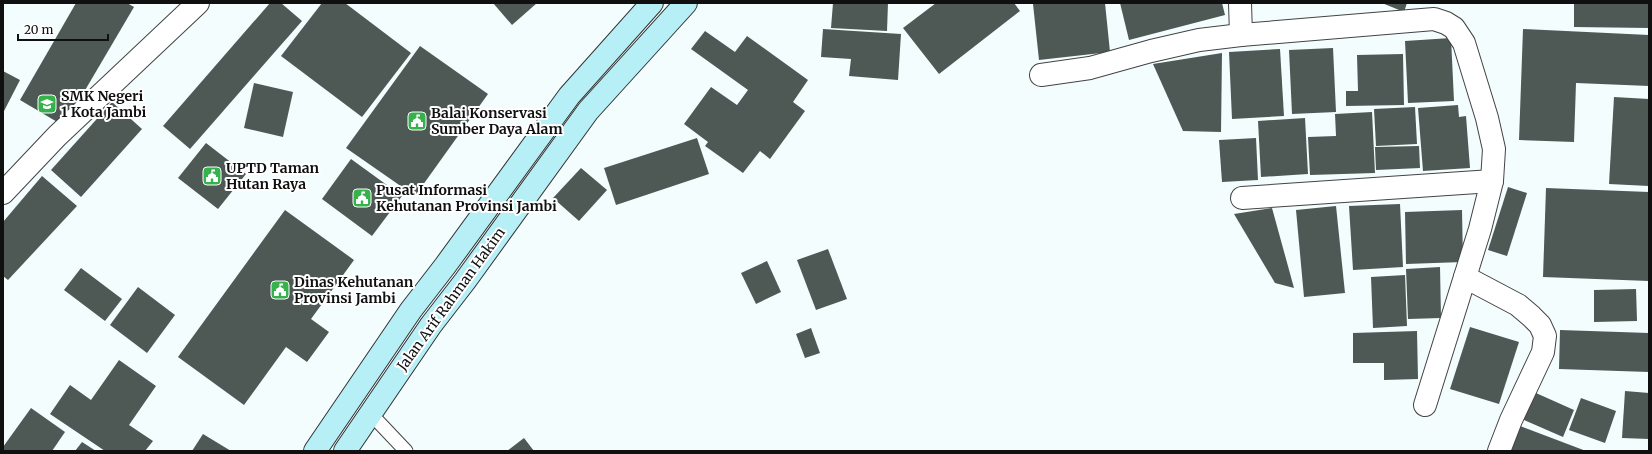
<svg xmlns="http://www.w3.org/2000/svg" width="1652" height="454" font-family="Merriweather,serif">
  <rect width="100%" height="100%" fill="#f4fdfe"/>
  <!-- building -->
  <g fill="#4e5854">
    <path d="M 76,3 L 127,3 L 134,7 L 64,126 L 20,100 Z"/>
    <path d="M 270,3 L 281,3 L 302,21 L 190,149 L 163,126 Z"/>
    <path d="M 322,3 L 345,3 L 411,53 L 362,117 L 281,56 Z"/>
    <path d="M 493,3 L 537,3 L 512,25 Z"/>
    <path d="M 833,3 L 888,3 L 887,31 L 831,28 Z"/>
    <path d="M 936,3 L 1014,3 L 1020,11 L 939,74 L 903,28 Z"/>
    <path d="M 1040,3 L 1105,3 L 1110,52 L 1039,60 L 1033,4 Z"/>
    <path d="M 1120,3 L 1222,3 L 1225,15 L 1129,40 Z"/>
    <path d="M 1382,3 L 1407,3 L 1404,12 Z"/>
    <path d="M 1574,3 L 1649,3 L 1649,28 L 1574,27 Z"/>
    <path d="M 823,29 L 901,34 L 898,80 L 849,76 L 851,59 L 821,57 Z"/>
    <path d="M 1523,29 L 1649,35 L 1649,86 L 1576,83 L 1574,142 L 1519,140 Z"/>
    <path d="M 705,31 L 735,52 L 747,36 L 808,80 L 793,102 L 805,111 L 770,159 L 760,151 L 743,173 L 705,146 L 708,142 L 684,124 L 711,87 L 737,105 L 748,90 L 691,49 Z"/>
    <path d="M 1451,38 L 1454,101 L 1408,103 L 1405,41 Z"/>
    <path d="M 420,46 L 488,94 L 415,196 L 346,148 Z"/>
    <path d="M 1333,48 L 1336,112 L 1292,114 L 1289,50 Z"/>
    <path d="M 1280,49 L 1284,116 L 1232,119 L 1229,52 Z"/>
    <path d="M 1222,53 L 1221,132 L 1183,131 L 1153,64 Z"/>
    <path d="M 1403,54 L 1404,105 L 1346,106 L 1346,91 L 1358,91 L 1357,55 Z"/>
    <path d="M 3,71 L 20,80 L 3,113 Z"/>
    <path d="M 254,83 L 293,92 L 283,137 L 244,128 Z"/>
    <path d="M 1614,97 L 1649,99 L 1649,186 L 1609,184 Z"/>
    <path d="M 112,102 L 142,129 L 81,197 L 51,170 Z"/>
    <path d="M 1458,105 L 1459,117 L 1466,116 L 1470,168 L 1423,171 L 1418,108 Z"/>
    <path d="M 1415,107 L 1417,144 L 1376,146 L 1374,109 Z"/>
    <path d="M 1372,112 L 1375,173 L 1310,175 L 1308,137 L 1336,136 L 1335,114 Z"/>
    <path d="M 1305,118 L 1308,174 L 1261,177 L 1258,121 Z"/>
    <path d="M 697,138 L 709,174 L 616,205 L 604,168 Z"/>
    <path d="M 1256,138 L 1258,180 L 1222,182 L 1219,140 Z"/>
    <path d="M 206,143 L 246,174 L 218,209 L 178,178 Z"/>
    <path d="M 1419,146 L 1420,168 L 1376,170 L 1375,147 Z"/>
    <path d="M 351,159 L 402,196 L 372,236 L 322,199 Z"/>
    <path d="M 581,168 L 607,190 L 579,221 L 553,198 Z"/>
    <path d="M 42,176 L 77,206 L 8,280 L 3,276 L 3,222 Z"/>
    <path d="M 1508,187 L 1527,193 L 1507,256 L 1488,250 Z"/>
    <path d="M 1546,188 L 1649,192 L 1649,281 L 1543,277 Z"/>
    <path d="M 1400,204 L 1403,267 L 1353,270 L 1349,206 Z"/>
    <path d="M 1336,206 L 1345,293 L 1304,297 L 1296,210 Z"/>
    <path d="M 1272,208 L 1294,288 L 1275,283 L 1234,214 Z"/>
    <path d="M 285,210 L 354,260 L 311,319 L 329,332 L 307,362 L 286,347 L 244,405 L 178,357 Z"/>
    <path d="M 1462,210 L 1463,262 L 1406,264 L 1405,212 Z"/>
    <path d="M 828,249 L 847,299 L 816,310 L 797,260 Z"/>
    <path d="M 767,261 L 781,292 L 756,304 L 741,273 Z"/>
    <path d="M 1440,267 L 1441,318 L 1408,319 L 1406,269 Z"/>
    <path d="M 81,268 L 122,299 L 105,321 L 64,290 Z"/>
    <path d="M 1405,275 L 1407,326 L 1373,328 L 1371,277 Z"/>
    <path d="M 138,287 L 175,315 L 147,353 L 110,325 Z"/>
    <path d="M 1636,289 L 1637,321 L 1594,322 L 1594,290 Z"/>
    <path d="M 1470,327 L 1519,342 L 1499,404 L 1450,389 Z"/>
    <path d="M 811,328 L 820,353 L 805,358 L 796,334 Z"/>
    <path d="M 1560,330 L 1649,333 L 1649,372 L 1559,369 Z"/>
    <path d="M 1417,331 L 1418,379 L 1384,380 L 1384,363 L 1353,363 L 1353,333 Z"/>
    <path d="M 119,360 L 156,386 L 129,425 L 153,441 L 145,451 L 105,451 L 50,414 L 70,385 L 91,400 Z"/>
    <path d="M 1527,389 L 1574,410 L 1563,437 L 1515,416 Z"/>
    <path d="M 1625,391 L 1649,393 L 1649,439 L 1622,438 Z"/>
    <path d="M 1581,398 L 1616,411 L 1605,443 L 1569,430 Z"/>
    <path d="M 31,408 L 65,432 L 52,451 L 3,451 L 3,447 Z"/>
    <path d="M 1520,426 L 1586,451 L 1511,450 Z"/>
    <path d="M 203,434 L 231,451 L 192,451 Z"/>
    <path d="M 524,438 L 534,451 L 507,451 Z"/>
    <path d="M 82,442 L 96,451 L 75,451 Z"/>
  </g>
  <g fill="none" stroke-linecap="round" stroke-linejoin="round">
    <defs>
      <path id="service" d="M 370,413 L 406,451"/>
      <g id="minor">
        <path d="M 1240,3 L 1241,35"/>
        <path d="M 1041,75 L 1090,68 L 1151,51 L 1199,40 L 1241,35 L 1434,19 L 1446,23 L 1454,28 L 1464,43 L 1487,118 L 1494,149 L 1492,181 L 1480,229 L 1425,405"/>
        <path d="M 3,193 L 57,136 L 198,3"/>
        <path d="M 1242,198 L 1492,181"/>
        <path d="M 1465,277 L 1518,305 L 1531,316 L 1540,325 L 1545,336 L 1543,352 L 1511,420 L 1499,451"/>
      </g>
      <g id="secondary">
        <path d="M 315,451 L 411,310 L 445,266 L 569,96 L 652,3"/>
        <path d="M 345,451 L 431,325 L 465,281 L 588,111 L 686,3"/>
      </g>
    </defs>
    <!-- service casing -->
    <use href="#service" stroke="#434343" stroke-width="15"/>
    <!-- minor casing -->
    <use href="#minor" stroke="#434343" stroke-width="24"/>
    <!-- secondary casing -->
    <use href="#secondary" stroke="#323232" stroke-width="24"/>
    <!-- service -->
    <use href="#service" stroke="#fff" stroke-width="13"/>
    <!-- minor -->
    <use href="#minor" stroke="#fff" stroke-width="22"/>
    <!-- secondary -->
    <use href="#secondary" stroke="#b7eff7" stroke-width="22"/>
  </g>
  <!-- icons -->
  <defs>
    <symbol id="school-square" viewBox="-11 -11 22 22"><rect x="-9" y="-9" width="18" height="18" rx="4" fill="#36b24c" stroke="#fff"/><path d="M0-5L7-2L0 1L-7-2ZM-4 1L0 2.5L4 1V4Q0 6-4 4Z" fill="#fff"/></symbol>
    <symbol id="civic-square" viewBox="-11 -11 22 22"><rect x="-9" y="-9" width="18" height="18" rx="4" fill="#36b24c" stroke="#fff"/><path d="M-.6-6.5H3V-4.5H.6V-3L4-1V1h2V6H-6V1h2V-1L-.6-3ZM-1.2 2.5V6h2.4V2.5Z" fill="#fff"/></symbol>
  </defs>
  <g fill-rule="evenodd">
    <use href="#school-square" x="36" y="93" width="22" height="22"/>
    <use href="#civic-square" x="406" y="110" width="22" height="22"/>
    <use href="#civic-square" x="201" y="165" width="22" height="22"/>
    <use href="#civic-square" x="351" y="187" width="22" height="22"/>
    <use href="#civic-square" x="269" y="279" width="22" height="22"/>
  </g>
  <g text-anchor="middle" stroke-width="4" stroke-linejoin="round" paint-order="stroke">
    <!-- poi labels -->
    <g font-size="14" font-weight="bold" fill="#101010" stroke="#fff" text-anchor="start">
      <text x="61" y="101">SMK Negeri<tspan x="61" dy="16">1 Kota Jambi</tspan></text>
      <text x="431" y="118">Balai Konservasi<tspan x="431" dy="16">Sumber Daya Alam</tspan></text>
      <text x="226" y="173">UPTD Taman<tspan x="226" dy="16">Hutan Raya</tspan></text>
      <text x="376" y="195">Pusat Informasi<tspan x="376" dy="16">Kehutanan Provinsi Jambi</tspan></text>
      <text x="294" y="287">Dinas Kehutanan<tspan x="294" dy="16">Provinsi Jambi</tspan></text>
    </g>
    <!-- street labels -->
    <g font-size="14" fill="#101010" stroke="#fff">
      <text transform="translate(451 299) rotate(-54)" y="5">Jalan Arif Rahman Hakim</text>
    </g>
  </g>
  <!-- border -->
  <rect width="1652" height="454" fill="none" stroke="#101010" stroke-width="8"/>
  <!-- scale -->
  <path d="M18 34v6h90v-6" fill="none" stroke="#101010" stroke-width="2"/>
  <text x="24" y="34" font-size="12" fill="#101010" stroke="#ffffff" stroke-width="3" paint-order="stroke">20 m</text>
</svg>
